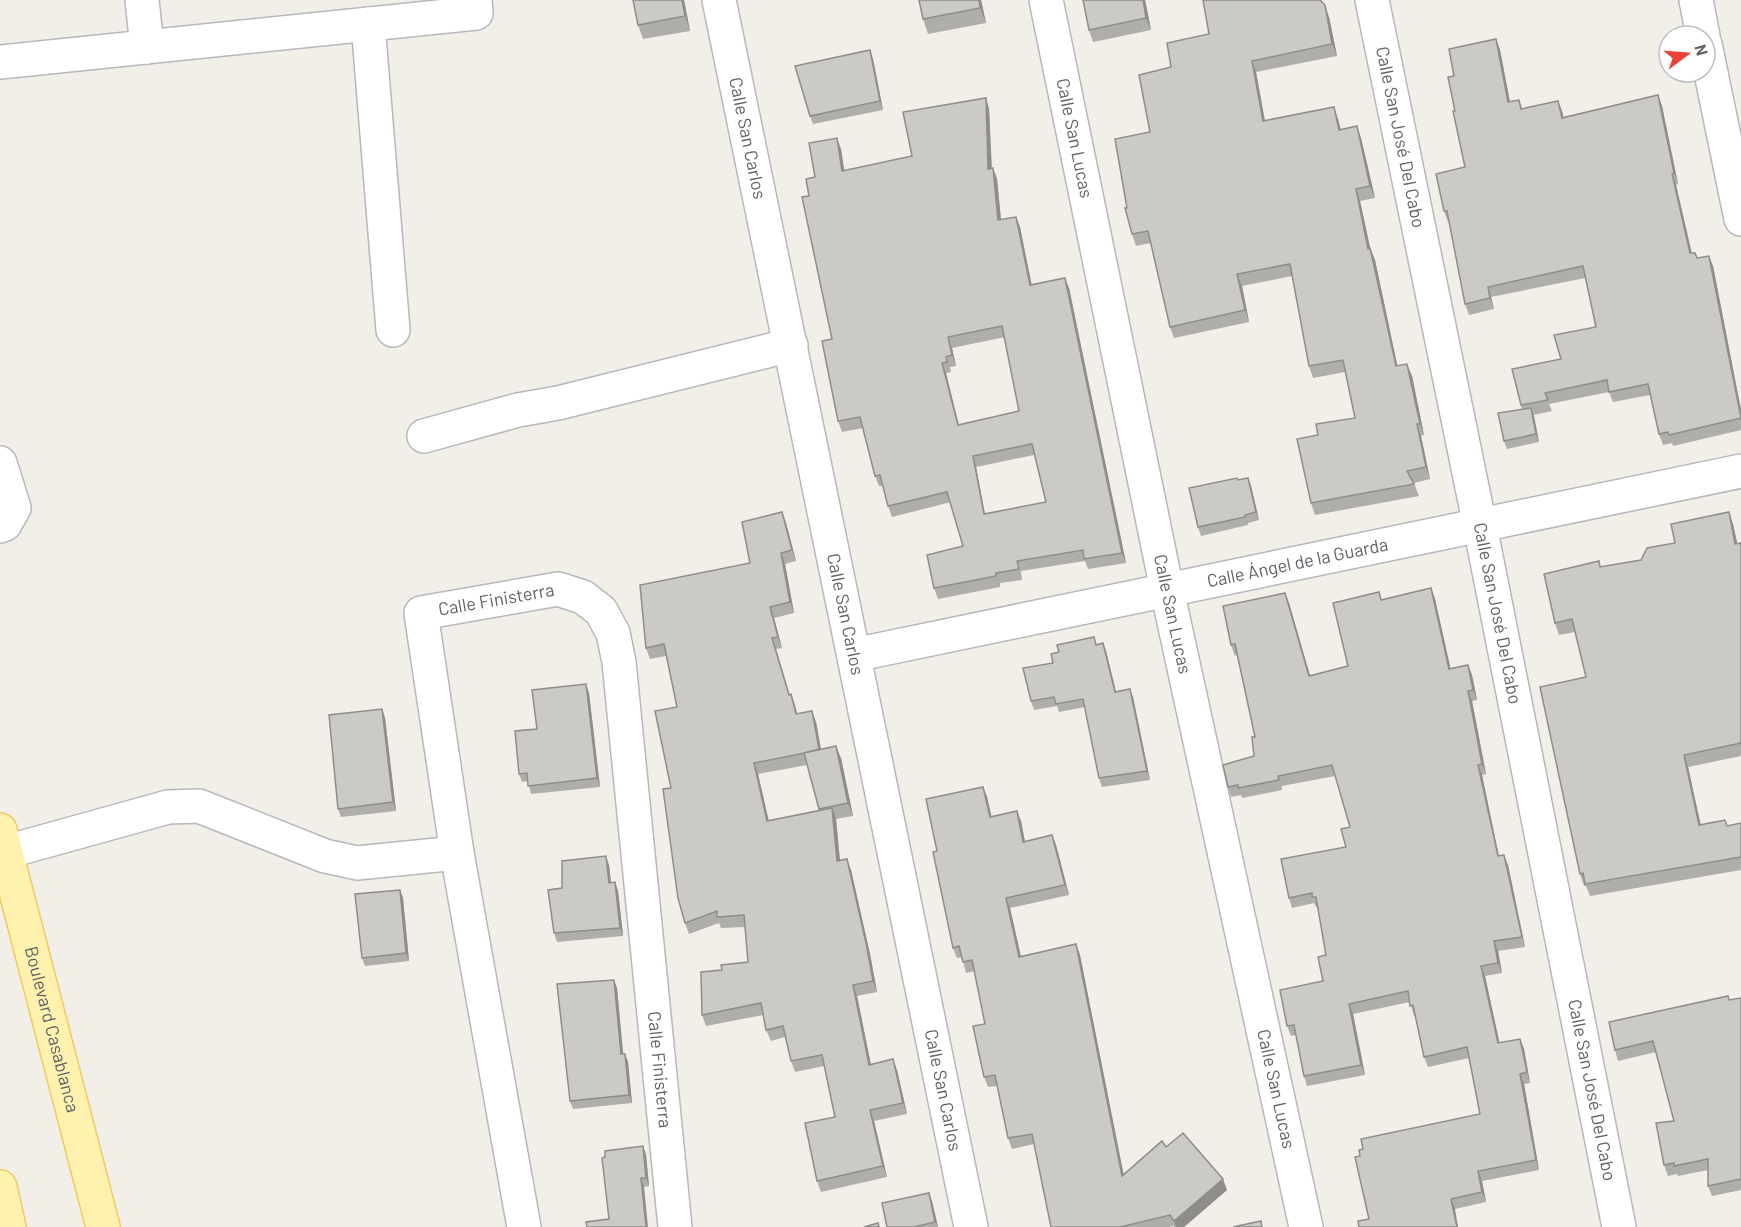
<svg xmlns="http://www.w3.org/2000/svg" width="1741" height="1227" font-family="Barlow,sans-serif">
  <rect width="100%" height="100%" fill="#f1efe8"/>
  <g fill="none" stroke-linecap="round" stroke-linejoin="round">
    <defs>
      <g id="minor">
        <path d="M 142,0 L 147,47"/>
        <path id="s1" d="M 719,0 L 971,1227"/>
        <path id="s2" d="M 1046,0 L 1167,590 L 1306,1227"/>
        <path id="s3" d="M 1372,0 L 1480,526 L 1619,1227"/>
        <path d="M 1696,0 L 1703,36"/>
        <path d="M 368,24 L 393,330"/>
        <path d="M 1705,44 L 1741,219"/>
        <path d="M 0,62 L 476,13 L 475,0"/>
        <path d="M 424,436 L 518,410 L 558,403 L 791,345"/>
        <path d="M 0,463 L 14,508 L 5,524 L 0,526"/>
        <path id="s4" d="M 854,655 L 1741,471"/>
        <path d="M 6,852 L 168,807 L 199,806 L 325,856 L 357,863 L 457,853"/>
        <path id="s5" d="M 524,1227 L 457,853 L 421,613 L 558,589 L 583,597 L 601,611 L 613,633 L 619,662 L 675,1227"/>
      </g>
      <g id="major">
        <path id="s6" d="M 0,830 L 103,1227"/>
        <path d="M 0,1187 L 9,1227"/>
      </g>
    </defs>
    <!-- minor casing -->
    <use href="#minor" stroke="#b5b8bc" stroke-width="36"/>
    <!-- major casing -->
    <use href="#major" stroke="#f2c960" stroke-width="36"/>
    <!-- minor -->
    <use href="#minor" stroke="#fff" stroke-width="33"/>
    <!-- major -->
    <use href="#major" stroke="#fff2af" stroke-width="33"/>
  </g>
  <!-- wall -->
  <g fill="#afaea9" fill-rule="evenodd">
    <path d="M 684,0 L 690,31 L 643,39 L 638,25 Z"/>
    <path d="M 919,0 L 981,0 L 986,23 L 928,34 L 923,19 Z"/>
    <path d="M 1083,0 L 1145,0 L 1151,30 L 1093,42 L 1089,30 Z"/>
    <path d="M 1329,17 L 1337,56 L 1256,72 L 1265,121 L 1338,119 L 1341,130 L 1361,138 L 1375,198 L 1360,201 L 1370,248 L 1375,260 L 1397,366 L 1412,376 L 1424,435 L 1421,436 L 1430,479 L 1414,483 L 1419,496 L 1315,515 L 1311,503 L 1318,435 L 1355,418 L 1345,372 L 1313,378 L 1309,366 L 1292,276 L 1242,286 L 1249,322 L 1174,338 L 1170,327 L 1151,243 L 1136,246 L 1132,234 L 1127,208 L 1171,67 L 1209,34 Z"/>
    <path d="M 1496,39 L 1500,50 L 1510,102 L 1519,100 L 1522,108 L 1562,111 L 1563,117 L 1658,95 L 1662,106 L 1678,184 L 1676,185 L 1692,253 L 1695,253 L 1697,258 L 1713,266 L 1741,410 L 1741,430 L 1673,446 L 1672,443 L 1663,445 L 1659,434 L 1650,395 L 1613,402 L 1609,392 L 1549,404 L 1552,411 L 1534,415 L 1539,442 L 1507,449 L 1504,441 L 1522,410 L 1521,405 L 1561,359 L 1596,327 L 1585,278 L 1491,297 L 1494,309 L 1469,315 L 1465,304 L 1449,222 L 1448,222 L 1444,211 L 1465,167 L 1455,111 L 1454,76 Z"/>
    <path d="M 873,59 L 883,110 L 813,124 L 810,116 Z"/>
    <path d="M 989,108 L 992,168 L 993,168 L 997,179 L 1001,220 L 1016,217 L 1020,227 L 1031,285 L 1069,288 L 1126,563 L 1088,569 L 1085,561 L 1021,571 L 1022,580 L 1000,583 L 1000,587 L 938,599 L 934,588 L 963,546 L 951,502 L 892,517 L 888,506 L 883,486 L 879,486 L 875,476 L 863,428 L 842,432 L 838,421 L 832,339 L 809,196 L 815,177 L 841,149 L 844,171 L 912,156 ZM 1005,337 L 1019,411 L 959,425 L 946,373 L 951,372 L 950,367 L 956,366 L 952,348 ZM 1034,455 L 1046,502 L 985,514 L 976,467 Z"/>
    <path d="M 1238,480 L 1251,486 L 1259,520 L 1248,523 L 1248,525 L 1201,536 L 1198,527 Z"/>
    <path d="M 782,512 L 786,523 L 796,561 L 785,564 L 794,613 L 774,618 L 782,648 L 776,649 L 789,694 L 791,694 L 797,713 L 816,722 L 821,749 L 841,758 L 853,816 L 836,819 L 840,861 L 851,870 L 870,954 L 877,992 L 857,996 L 871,1064 L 897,1070 L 907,1114 L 874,1121 L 887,1177 L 821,1192 L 817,1181 L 835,1117 L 824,1066 L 795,1072 L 791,1061 L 785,1037 L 771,1041 L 766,1030 L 763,1015 L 706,1026 L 702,1015 L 722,970 L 748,962 L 745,927 L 721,928 L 719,923 L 689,934 L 685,923 L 671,788 L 677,707 L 666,656 L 650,659 L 646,648 L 750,563 ZM 807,765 L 819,811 L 769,821 L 758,774 Z"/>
    <path d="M 1733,524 L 1737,544 L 1741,543 L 1741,756 L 1688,767 L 1701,825 L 1728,826 L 1741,823 L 1741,870 L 1590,896 L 1586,886 L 1584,886 L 1580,874 L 1586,677 L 1575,632 L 1559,635 L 1555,623 L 1601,567 L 1641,560 L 1675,543 Z"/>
    <path d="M 1431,588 L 1435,599 L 1450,669 L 1468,665 L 1472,675 L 1477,700 L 1472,701 L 1486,774 L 1482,775 L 1499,856 L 1508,865 L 1525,947 L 1498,951 L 1502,973 L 1485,976 L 1499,1043 L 1520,1039 L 1524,1049 L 1530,1083 L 1524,1084 L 1539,1170 L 1482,1181 L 1486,1202 L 1455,1209 L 1369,1219 L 1360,1156 L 1480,1114 L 1469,1058 L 1428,1067 L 1424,1057 L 1415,1016 L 1414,1016 L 1410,1002 L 1353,1014 L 1365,1075 L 1307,1086 L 1304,1076 L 1296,1035 L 1291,1036 L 1287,1026 L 1323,981 L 1326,955 L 1318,907 L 1316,907 L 1314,903 L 1292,908 L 1289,898 L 1346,847 L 1350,827 L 1335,776 L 1282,786 L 1282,790 L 1242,798 L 1241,795 L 1231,797 L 1228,787 L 1254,756 L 1255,737 L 1237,655 L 1235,656 L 1231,645 L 1289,603 L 1310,676 L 1348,666 L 1379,592 L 1382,600 Z"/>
    <path d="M 1097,644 L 1106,651 L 1116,692 L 1133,697 L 1150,780 L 1102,787 L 1099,778 L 1085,707 L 1059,712 L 1057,706 L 1034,710 L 1031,701 L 1053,663 Z"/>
    <path d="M 589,693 L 600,787 L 531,794 L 528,781 L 522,782 L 519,774 L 537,729 Z"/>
    <path d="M 382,709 L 385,718 L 396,811 L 341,817 L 338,809 Z"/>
    <path d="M 983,787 L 987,797 L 991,816 L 1021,821 L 1025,842 L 1052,835 L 1056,845 L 1069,895 L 1010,908 L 1021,956 L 1076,944 L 1080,955 L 1123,1174 L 1166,1147 L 1227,1190 L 1184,1227 L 1174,1227 L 1174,1226 L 1169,1227 L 1051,1227 L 1034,1144 L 1012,1149 L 1008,1138 L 997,1086 L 988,1087 L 984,1077 L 985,1024 L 974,971 L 966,973 L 962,957 L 957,958 L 953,948 L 937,851 Z"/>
    <path d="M 609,865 L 611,883 L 615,882 L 618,891 L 623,936 L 557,942 L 554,933 L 562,888 Z"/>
    <path d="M 400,890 L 403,898 L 409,961 L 365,966 L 362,958 Z"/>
    <path d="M 614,980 L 617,988 L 623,1054 L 625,1054 L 628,1062 L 632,1103 L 573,1109 L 570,1101 Z"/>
    <path d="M 1741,998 L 1741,1190 L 1712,1196 L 1708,1186 L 1708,1170 L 1678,1176 L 1677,1174 L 1668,1176 L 1664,1165 L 1674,1121 L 1656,1052 L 1618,1061 L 1615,1050 L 1729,1000 Z"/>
    <path d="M 643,1146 L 646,1155 L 649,1186 L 644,1187 L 609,1219 Z"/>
    <path d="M 932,1201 L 938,1227 L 887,1227 Z"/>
  </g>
  <!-- shaded-wall -->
  <g fill="#8f8d8a">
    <path d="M 682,0 L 684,0 L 690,31 L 685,16 Z"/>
    <path d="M 979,0 L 981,0 L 986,23 L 980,8 Z"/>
    <path d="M 1143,0 L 1145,0 L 1151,30 L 1146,18 Z"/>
    <path d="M 1325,5 L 1329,17 L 1337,56 L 1332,44 Z"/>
    <path d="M 1496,39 L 1500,50 L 1512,113 L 1508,102 Z"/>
    <path d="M 870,50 L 873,59 L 883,110 L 880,101 Z"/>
    <path d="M 1252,61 L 1256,72 L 1267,133 L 1263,121 Z"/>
    <path d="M 1658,95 L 1662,106 L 1678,184 L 1674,173 Z"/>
    <path d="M 986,98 L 989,108 L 992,179 L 988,169 Z"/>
    <path d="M 1558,101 L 1562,111 L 1566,128 L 1562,118 Z"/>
    <path d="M 1334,107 L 1338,119 L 1343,142 L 1339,130 Z"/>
    <path d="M 1357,126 L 1361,138 L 1375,198 L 1370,186 Z"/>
    <path d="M 837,138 L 841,149 L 846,182 L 842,171 Z"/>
    <path d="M 993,168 L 997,179 L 1002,231 L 998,220 Z"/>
    <path d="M 1672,174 L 1676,185 L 1694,264 L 1690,253 Z"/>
    <path d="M 1356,189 L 1360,201 L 1373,261 L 1368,249 Z"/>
    <path d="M 1016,217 L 1020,227 L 1034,296 L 1030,285 Z"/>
    <path d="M 1370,248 L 1375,260 L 1400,378 L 1396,366 Z"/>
    <path d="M 1709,256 L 1713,266 L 1741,410 L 1741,419 Z"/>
    <path d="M 1237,274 L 1242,286 L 1249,322 L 1245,310 Z"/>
    <path d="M 1065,278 L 1069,288 L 1126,563 L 1122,553 Z"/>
    <path d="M 1488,287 L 1491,297 L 1494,309 L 1490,298 Z"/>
    <path d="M 948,337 L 952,348 L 956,366 L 952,355 Z"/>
    <path d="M 942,363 L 946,373 L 961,436 L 958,425 Z"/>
    <path d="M 1407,364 L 1412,376 L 1424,435 L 1420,424 Z"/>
    <path d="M 1531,408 L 1534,417 L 1539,442 L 1536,434 Z"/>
    <path d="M 1417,424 L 1421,436 L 1430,479 L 1426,467 Z"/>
    <path d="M 973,456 L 976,467 L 987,525 L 984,514 Z"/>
    <path d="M 1248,478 L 1251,486 L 1259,520 L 1256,512 Z"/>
    <path d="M 782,512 L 786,523 L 796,561 L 792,550 Z"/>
    <path d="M 1729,512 L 1733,524 L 1740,556 L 1735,544 Z"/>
    <path d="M 781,553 L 785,564 L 794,613 L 790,602 Z"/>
    <path d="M 1431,588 L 1435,599 L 1453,679 L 1449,669 Z"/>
    <path d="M 1285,593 L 1289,603 L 1313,686 L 1309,676 Z"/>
    <path d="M 770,607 L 774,618 L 782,648 L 778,637 Z"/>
    <path d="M 772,638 L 776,649 L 793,706 L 789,695 Z"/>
    <path d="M 1103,643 L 1106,651 L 1118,700 L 1115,692 Z"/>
    <path d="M 1468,665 L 1472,675 L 1477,700 L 1473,690 Z"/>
    <path d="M 586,684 L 589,693 L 600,787 L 597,778 Z"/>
    <path d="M 1130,689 L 1133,697 L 1150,780 L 1147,771 Z"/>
    <path d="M 1468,691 L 1472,701 L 1486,774 L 1482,764 Z"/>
    <path d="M 791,694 L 795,705 L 800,725 L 796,714 Z"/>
    <path d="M 382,709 L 385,718 L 396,811 L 393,802 Z"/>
    <path d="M 812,711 L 816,722 L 823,762 L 819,751 Z"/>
    <path d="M 836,746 L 841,758 L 853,816 L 848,803 Z"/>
    <path d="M 1684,755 L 1688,767 L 1703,837 L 1699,825 Z"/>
    <path d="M 754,763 L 758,774 L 771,832 L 767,821 Z"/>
    <path d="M 1478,765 L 1482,775 L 1501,867 L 1498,856 Z"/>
    <path d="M 983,787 L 987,797 L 994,827 L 990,817 Z"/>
    <path d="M 832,808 L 836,819 L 841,872 L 837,861 Z"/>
    <path d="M 1017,811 L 1021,821 L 1027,853 L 1023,842 Z"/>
    <path d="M 1052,835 L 1056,845 L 1069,895 L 1065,885 Z"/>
    <path d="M 1504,855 L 1508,865 L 1525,947 L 1522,937 Z"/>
    <path d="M 606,856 L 609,865 L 612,891 L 609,883 Z"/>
    <path d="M 847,859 L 851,870 L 870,954 L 877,992 L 873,981 Z"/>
    <path d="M 615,882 L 618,891 L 623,936 L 620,928 Z"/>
    <path d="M 400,890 L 403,898 L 409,961 L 406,953 Z"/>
    <path d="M 1006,898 L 1010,908 L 1023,967 L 1019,957 Z"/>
    <path d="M 1494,941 L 1498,951 L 1502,973 L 1498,963 Z"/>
    <path d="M 1076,944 L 1080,955 L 1126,1186 L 1122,1176 Z"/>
    <path d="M 1481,966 L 1485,976 L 1502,1054 L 1498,1043 Z"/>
    <path d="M 614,980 L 617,988 L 624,1063 L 621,1054 Z"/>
    <path d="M 853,985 L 857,996 L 873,1076 L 869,1065 Z"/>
    <path d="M 1349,1004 L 1353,1014 L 1365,1075 L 1361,1065 Z"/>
    <path d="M 1520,1039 L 1524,1049 L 1530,1083 L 1527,1072 Z"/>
    <path d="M 625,1054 L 628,1062 L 632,1103 L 629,1095 Z"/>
    <path d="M 893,1059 L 897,1070 L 907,1114 L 903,1103 Z"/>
    <path d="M 1520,1074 L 1524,1084 L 1539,1170 L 1536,1160 Z"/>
    <path d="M 870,1110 L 874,1121 L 887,1177 L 883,1166 Z"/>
    <path d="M 643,1146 L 646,1155 L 649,1186 L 646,1178 Z"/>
    <path d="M 1478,1171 L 1482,1181 L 1486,1202 L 1482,1192 Z"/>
    <path d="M 641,1178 L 644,1187 L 648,1227 L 646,1227 Z"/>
    <path d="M 1223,1179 L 1227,1190 L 1184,1227 L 1176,1227 L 1174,1221 Z"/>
    <path d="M 929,1193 L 932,1201 L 938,1227 L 935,1222 Z"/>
    <path d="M 1451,1199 L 1455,1209 L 1458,1227 L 1457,1227 Z"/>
  </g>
  <!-- building -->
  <g fill="#cccac5" stroke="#8f8d8a" stroke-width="1.5" fill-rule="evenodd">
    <path d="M 633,0 L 682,0 L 685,16 L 638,25 Z"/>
    <path d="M 919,0 L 979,0 L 980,8 L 923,19 Z"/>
    <path d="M 1083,0 L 1143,0 L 1146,18 L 1089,30 Z"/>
    <path d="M 1203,0 L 1320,0 L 1325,5 L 1332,44 L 1252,61 L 1263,121 L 1334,107 L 1339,130 L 1357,126 L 1370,186 L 1356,189 L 1368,249 L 1370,248 L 1396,366 L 1407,364 L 1420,424 L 1417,424 L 1426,467 L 1407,471 L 1414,484 L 1311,503 L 1297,439 L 1318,435 L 1316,424 L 1355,418 L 1343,360 L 1309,366 L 1290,264 L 1237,274 L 1245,310 L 1170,327 L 1148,231 L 1132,234 L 1125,208 L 1127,208 L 1115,139 L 1150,132 L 1139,75 L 1171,67 L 1167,43 L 1209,34 Z"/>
    <path d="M 1496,39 L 1508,102 L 1519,100 L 1521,109 L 1558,101 L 1562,118 L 1658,95 L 1674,173 L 1672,174 L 1690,253 L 1695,253 L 1697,258 L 1709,256 L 1741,418 L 1669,435 L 1668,432 L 1659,434 L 1648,384 L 1609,392 L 1607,380 L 1545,393 L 1548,400 L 1521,405 L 1512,369 L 1561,359 L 1554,335 L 1596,327 L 1583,266 L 1488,287 L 1490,298 L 1465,304 L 1447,211 L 1444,211 L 1436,174 L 1465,167 L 1453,111 L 1455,111 L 1448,77 L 1454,76 L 1449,49 Z"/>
    <path d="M 870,50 L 880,101 L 810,116 L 795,66 Z"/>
    <path d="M 986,98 L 988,169 L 993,168 L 998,220 L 1016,217 L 1030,285 L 1065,278 L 1122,553 L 1084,559 L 1083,550 L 1017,561 L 1019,569 L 996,573 L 996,576 L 934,588 L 927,555 L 963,546 L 947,492 L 888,506 L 880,475 L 875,476 L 860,417 L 838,421 L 822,341 L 832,339 L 802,197 L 809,196 L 806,179 L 815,177 L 809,143 L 837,138 L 842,171 L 912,156 L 903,112 ZM 1002,326 L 1019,411 L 958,425 L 942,363 L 947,362 L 946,357 L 952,355 L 948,337 ZM 1032,444 L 1046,502 L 984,514 L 973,456 Z"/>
    <path d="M 1531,408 L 1536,434 L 1504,441 L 1498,413 Z"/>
    <path d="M 1237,478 L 1238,480 L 1248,478 L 1256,512 L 1245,515 L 1245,517 L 1198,527 L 1189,488 Z"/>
    <path d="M 782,512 L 792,550 L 781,553 L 790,602 L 770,607 L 778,637 L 772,638 L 789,695 L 791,694 L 796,714 L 812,711 L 819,749 L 804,753 L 805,753 L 754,763 L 767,821 L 832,808 L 837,861 L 847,859 L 866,943 L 873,981 L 853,985 L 869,1065 L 893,1059 L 903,1103 L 870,1110 L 883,1166 L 817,1181 L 805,1123 L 835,1117 L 822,1055 L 791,1061 L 783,1026 L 766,1030 L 761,1003 L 702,1015 L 701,972 L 722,970 L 721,965 L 748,962 L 744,915 L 717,917 L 717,911 L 685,923 L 678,898 L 663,789 L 671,788 L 655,711 L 677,707 L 664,644 L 646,648 L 640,585 L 750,563 L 742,522 Z"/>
    <path d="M 1729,512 L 1735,544 L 1741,543 L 1741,743 L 1684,755 L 1699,825 L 1725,820 L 1727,826 L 1741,823 L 1741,857 L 1585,884 L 1583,873 L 1580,874 L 1540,687 L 1586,677 L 1572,619 L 1555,623 L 1544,574 L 1599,561 L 1600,567 L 1641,560 L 1647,548 L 1675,543 L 1671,524 Z"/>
    <path d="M 1431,588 L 1449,669 L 1468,665 L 1473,690 L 1468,691 L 1482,764 L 1478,765 L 1498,856 L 1504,855 L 1522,937 L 1494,941 L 1498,963 L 1481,966 L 1498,1043 L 1520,1039 L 1527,1072 L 1520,1074 L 1536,1160 L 1478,1171 L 1482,1192 L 1451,1199 L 1457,1227 L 1359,1227 L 1358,1221 L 1369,1219 L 1355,1157 L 1360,1156 L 1359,1150 L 1363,1149 L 1361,1139 L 1480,1114 L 1467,1047 L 1424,1057 L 1413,1005 L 1410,1006 L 1408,991 L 1349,1004 L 1361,1065 L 1304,1076 L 1294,1025 L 1287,1026 L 1280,990 L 1323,981 L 1318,957 L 1326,955 L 1316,897 L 1312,897 L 1312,893 L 1289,898 L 1281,859 L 1346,847 L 1341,829 L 1350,827 L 1332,765 L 1278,776 L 1279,780 L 1238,788 L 1238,785 L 1228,787 L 1223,765 L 1254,756 L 1252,737 L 1255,737 L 1235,644 L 1231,645 L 1223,606 L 1285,593 L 1309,676 L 1348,666 L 1333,603 L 1379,592 L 1381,600 Z"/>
    <path d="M 1094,637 L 1096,645 L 1103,643 L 1115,692 L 1130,689 L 1147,771 L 1099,778 L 1083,699 L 1056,704 L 1054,697 L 1031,701 L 1023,668 L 1053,663 L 1051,654 L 1059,652 L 1057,645 Z"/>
    <path d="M 586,684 L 597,778 L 528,786 L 527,773 L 519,774 L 515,731 L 537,729 L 532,690 Z"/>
    <path d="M 382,709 L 393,802 L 338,809 L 329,715 Z"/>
    <path d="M 836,746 L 848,803 L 819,809 L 804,753 Z"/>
    <path d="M 983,787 L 990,817 L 1017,811 L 1023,842 L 1052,835 L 1065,885 L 1006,898 L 1019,957 L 1076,944 L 1122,1176 L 1162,1141 L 1166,1147 L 1183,1133 L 1223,1179 L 1174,1221 L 1170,1215 L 1120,1227 L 1051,1227 L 1032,1134 L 1008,1138 L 995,1075 L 984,1077 L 973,1026 L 985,1024 L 972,960 L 963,962 L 959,946 L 953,948 L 933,852 L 937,851 L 926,799 Z"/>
    <path d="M 606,856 L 609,883 L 615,882 L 620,928 L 554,933 L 548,890 L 562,888 L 562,861 Z"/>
    <path d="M 400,890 L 406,953 L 362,958 L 355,894 Z"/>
    <path d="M 614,980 L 621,1054 L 625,1054 L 629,1095 L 570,1101 L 557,984 Z"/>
    <path d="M 1728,996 L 1729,1000 L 1741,998 L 1741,1179 L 1708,1186 L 1708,1159 L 1674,1166 L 1674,1163 L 1664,1165 L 1656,1123 L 1674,1121 L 1653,1041 L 1615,1050 L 1609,1022 Z"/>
    <path d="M 643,1146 L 646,1178 L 641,1178 L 646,1227 L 587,1227 L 586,1222 L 609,1219 L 602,1158 L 605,1157 L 605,1151 Z"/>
    <path d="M 929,1193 L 935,1222 L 914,1227 L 887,1227 L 882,1203 Z"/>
    <path d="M 1261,1221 L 1262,1227 L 1233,1227 Z"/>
    <path d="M 878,1223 L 879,1227 L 864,1227 Z"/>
  </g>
  <g text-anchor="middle" stroke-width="4.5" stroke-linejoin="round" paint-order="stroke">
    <!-- street labels -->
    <g font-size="18" fill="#5f6368" stroke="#fff">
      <text dy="6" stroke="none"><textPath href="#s1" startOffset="141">Calle San Carlos</textPath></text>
      <text dy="6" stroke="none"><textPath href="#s3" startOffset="140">Calle San José Del Cabo</textPath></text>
      <text dy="6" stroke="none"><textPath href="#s2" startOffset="141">Calle San Lucas</textPath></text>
      <text dy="6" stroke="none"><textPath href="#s4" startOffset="453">Calle Ángel de la Guarda</textPath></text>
      <text dy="6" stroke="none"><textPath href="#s5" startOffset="699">Calle Finisterra</textPath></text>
      <text dy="6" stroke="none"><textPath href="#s1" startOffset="627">Calle San Carlos</textPath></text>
      <text dy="6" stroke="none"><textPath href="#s3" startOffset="626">Calle San José Del Cabo</textPath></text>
      <text dy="6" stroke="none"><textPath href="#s2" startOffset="627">Calle San Lucas</textPath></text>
      <text dy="6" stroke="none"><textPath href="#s6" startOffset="206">Boulevard Casablanca</textPath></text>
      <text dy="6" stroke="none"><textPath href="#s5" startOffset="1275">Calle Finisterra</textPath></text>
      <text dy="6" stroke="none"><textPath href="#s2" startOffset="1113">Calle San Lucas</textPath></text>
      <text dy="6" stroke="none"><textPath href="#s1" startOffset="1113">Calle San Carlos</textPath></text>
      <text dy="6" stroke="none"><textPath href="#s3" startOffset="1112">Calle San José Del Cabo</textPath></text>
    </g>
  </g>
  <!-- north arrow -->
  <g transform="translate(1687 54) rotate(74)"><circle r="28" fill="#ffffff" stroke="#bfc1c3" stroke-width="1.5"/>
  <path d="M0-4.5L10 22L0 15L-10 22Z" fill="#ea4335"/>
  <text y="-9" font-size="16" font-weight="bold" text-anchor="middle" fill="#5f6368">N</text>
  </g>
</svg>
